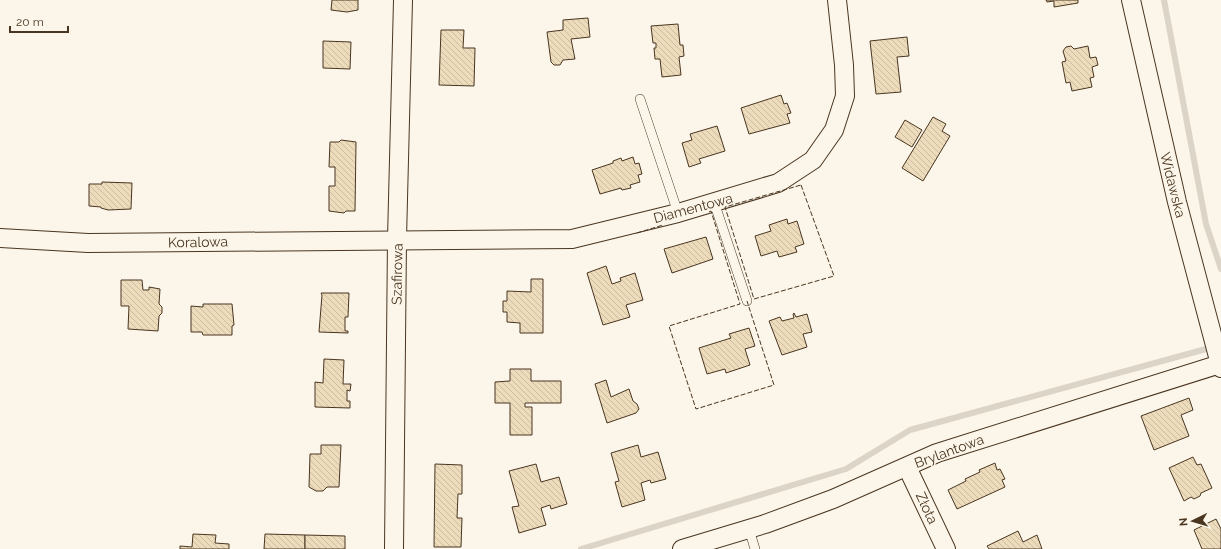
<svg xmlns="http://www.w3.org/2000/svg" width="1221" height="549" font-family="Raleway,sans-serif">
  <defs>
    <pattern id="building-back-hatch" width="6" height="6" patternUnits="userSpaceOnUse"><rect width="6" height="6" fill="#ecdcbc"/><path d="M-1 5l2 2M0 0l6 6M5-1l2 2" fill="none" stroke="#ccbda1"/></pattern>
  </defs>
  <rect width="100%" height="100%" fill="#fbf6e9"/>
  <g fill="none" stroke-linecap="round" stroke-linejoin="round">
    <!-- stream -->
    <g stroke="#dcd4c6" stroke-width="6">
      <path d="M 1164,0 L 1206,224 L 1221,269"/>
      <path d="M 581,549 L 846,469 L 910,430 L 1206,349"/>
    </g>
  </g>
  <!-- building -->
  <g fill="url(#building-back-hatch)" stroke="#4a3520">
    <path d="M 332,0 L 358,0 L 358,10 L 347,12 L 331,10 Z"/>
    <path d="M 1046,0 L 1078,0 L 1078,3 L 1054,7 L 1054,1 L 1047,2 Z"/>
    <path d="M 588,18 L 590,37 L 571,39 L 575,59 L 563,60 L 560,65 L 554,65 L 551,62 L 547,32 L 563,30 L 563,20 Z"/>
    <path d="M 678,24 L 680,45 L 683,45 L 684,56 L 679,57 L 681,75 L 662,77 L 660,59 L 655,59 L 654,48 L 656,48 L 656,43 L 653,43 L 651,26 Z"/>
    <path d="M 441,30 L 464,30 L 463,48 L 475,48 L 474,86 L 439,85 Z"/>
    <path d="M 907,37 L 909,56 L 897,57 L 901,92 L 876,94 L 870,41 Z"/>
    <path d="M 323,41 L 351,42 L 350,69 L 323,68 Z"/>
    <path d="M 1071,46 L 1074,49 L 1088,46 L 1090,58 L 1096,57 L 1098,65 L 1092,67 L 1094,77 L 1090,78 L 1092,87 L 1072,91 L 1070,82 L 1066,83 L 1062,62 L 1066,61 L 1063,51 L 1066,47 Z"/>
    <path d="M 781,95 L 784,104 L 787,103 L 791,113 L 787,114 L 790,123 L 749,134 L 741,108 Z"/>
    <path d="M 933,117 L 946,124 L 942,131 L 950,136 L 923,181 L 902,168 Z"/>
    <path d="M 905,120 L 922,130 L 912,147 L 895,137 Z"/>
    <path d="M 717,126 L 725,151 L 699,159 L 701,163 L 689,167 L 682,143 L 692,140 L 690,134 Z"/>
    <path d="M 341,140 L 356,142 L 355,211 L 346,211 L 344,213 L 329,211 L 329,186 L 335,186 L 335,167 L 329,167 L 330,142 L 339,142 Z"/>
    <path d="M 633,157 L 635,164 L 639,163 L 642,174 L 638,175 L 640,182 L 630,185 L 631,188 L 622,190 L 621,188 L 600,194 L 592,170 L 613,163 L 613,161 L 621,158 L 622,161 Z"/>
    <path d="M 102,182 L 132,183 L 131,209 L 108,210 L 101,208 L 101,207 L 89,206 L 89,184 L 102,184 Z"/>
    <path d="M 787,219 L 788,224 L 797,221 L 804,244 L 795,247 L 797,252 L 779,257 L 777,251 L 761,256 L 755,236 L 771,231 L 769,225 Z"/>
    <path d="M 706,237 L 713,259 L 672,273 L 664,249 Z"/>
    <path d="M 606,266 L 612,284 L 621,281 L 620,278 L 635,273 L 643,300 L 626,305 L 630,317 L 603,325 L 587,273 Z"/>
    <path d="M 531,279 L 543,279 L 543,333 L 520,333 L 520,323 L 507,322 L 507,312 L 503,312 L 503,301 L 507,301 L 507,291 L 531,292 Z"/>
    <path d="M 121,280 L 142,280 L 143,290 L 149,290 L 149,287 L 160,289 L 159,304 L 162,307 L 162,313 L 159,316 L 158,331 L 128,329 L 129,306 L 121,306 Z"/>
    <path d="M 321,293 L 349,293 L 348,317 L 345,317 L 345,331 L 348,331 L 348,333 L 319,332 L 322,295 Z"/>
    <path d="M 203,304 L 232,304 L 234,325 L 232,326 L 232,335 L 203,335 L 202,332 L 191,332 L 191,306 L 203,307 Z"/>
    <path d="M 794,313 L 796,317 L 807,314 L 812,332 L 803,334 L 807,347 L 782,355 L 769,321 L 780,317 L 782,321 L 794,318 L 793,314 Z"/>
    <path d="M 749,328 L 755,346 L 745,349 L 750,365 L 726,373 L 725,369 L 707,374 L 699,348 L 731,338 L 729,334 Z"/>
    <path d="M 324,359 L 344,360 L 343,384 L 351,384 L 350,391 L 347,390 L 347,401 L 350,401 L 350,408 L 315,407 L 315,382 L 323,383 Z"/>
    <path d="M 510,369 L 531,369 L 531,381 L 561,381 L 561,403 L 525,403 L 525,407 L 532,407 L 532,435 L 510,435 L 510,403 L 495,403 L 495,382 L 510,381 Z"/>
    <path d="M 606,380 L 611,397 L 629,389 L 633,401 L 637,404 L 639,409 L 636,413 L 607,423 L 595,384 Z"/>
    <path d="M 1189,398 L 1193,410 L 1181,415 L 1189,436 L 1154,450 L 1141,416 Z"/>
    <path d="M 321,445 L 341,445 L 339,487 L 327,487 L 323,491 L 316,491 L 309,487 L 310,454 L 321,454 Z"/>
    <path d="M 638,445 L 641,457 L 658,452 L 666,479 L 651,483 L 650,480 L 641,483 L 645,500 L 622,507 L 615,482 L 619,481 L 611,453 Z"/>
    <path d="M 1193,457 L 1197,465 L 1201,464 L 1212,488 L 1201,493 L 1200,496 L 1194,499 L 1191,497 L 1184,501 L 1169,468 Z"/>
    <path d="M 995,463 L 997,470 L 1000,469 L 1005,479 L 1002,480 L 1005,487 L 957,509 L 948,490 L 966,481 L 965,479 L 980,472 L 979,470 Z"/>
    <path d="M 435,464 L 462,465 L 462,494 L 458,494 L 457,518 L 462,518 L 461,547 L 434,547 Z"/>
    <path d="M 536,464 L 541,482 L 559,477 L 567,504 L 551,509 L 550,505 L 541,508 L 546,525 L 519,533 L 512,507 L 519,506 L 509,471 Z"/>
    <path d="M 1216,519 L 1221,529 L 1221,549 L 1202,549 L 1194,530 Z"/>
    <path d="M 1018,531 L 1023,542 L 1037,535 L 1042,549 L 989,549 L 987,546 Z"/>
    <path d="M 193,534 L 216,535 L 215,543 L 229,544 L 229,549 L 180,549 L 180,546 L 192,547 Z"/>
    <path d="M 265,534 L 305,535 L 305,549 L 264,549 Z"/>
    <path d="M 305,535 L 345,536 L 345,549 L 305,549 Z"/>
  </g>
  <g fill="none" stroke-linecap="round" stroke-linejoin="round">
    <defs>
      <g id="service">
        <path d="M 640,99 L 678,213"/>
        <path d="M 714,202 L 747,301"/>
        <path d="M 749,529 L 755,549"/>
      </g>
      <g id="minor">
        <path d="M 1131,0 L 1177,202 L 1221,368"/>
        <path d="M 0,238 L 88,243 L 572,239 L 678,213 L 778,183 L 813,160 L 834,130 L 845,96 L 844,65 L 837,0"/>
        <path d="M 907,467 L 946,549"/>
        <path d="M 394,549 L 397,239 L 403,0"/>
        <path d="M 682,549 L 765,524 L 833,499 L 937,453 L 1220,364"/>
      </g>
    </defs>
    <!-- service casing -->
    <use href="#service" stroke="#4a3520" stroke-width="10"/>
    <!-- minor casing -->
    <use href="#minor" stroke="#4a3520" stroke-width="20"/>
    <!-- service -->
    <use href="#service" stroke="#fbf6e9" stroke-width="9"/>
    <!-- minor -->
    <use href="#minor" stroke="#fbf6e9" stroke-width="18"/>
    <!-- fence -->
    <g stroke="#4a3520" stroke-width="1" stroke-dasharray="5 2" stroke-linecap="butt">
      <path d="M 801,185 L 834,276 L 754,299 L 725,207 Z"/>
      <path d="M 709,212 L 711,211 L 740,304 L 669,326 L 696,409 L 774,385 L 747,301"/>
      <path d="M 637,233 L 663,225"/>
    </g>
  </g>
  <g text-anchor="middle" stroke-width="3" stroke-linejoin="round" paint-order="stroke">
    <!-- street labels -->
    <g font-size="14" fill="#4a3520" stroke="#fbf6e9">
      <text transform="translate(1173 185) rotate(76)" y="5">Widawska</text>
      <text transform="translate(693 208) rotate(-15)" y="5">Diamentowa</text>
      <text transform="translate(198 242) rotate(-1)" y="5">Koralowa</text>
      <text transform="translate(397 274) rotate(-89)" y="5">Szafirowa</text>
      <text transform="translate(949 451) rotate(-20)" y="5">Brylantowa</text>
      <text transform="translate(927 508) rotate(65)" y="5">Złota</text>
    </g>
  </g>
  <!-- north arrow -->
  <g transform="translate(1193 521) rotate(265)" stroke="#fbf6e9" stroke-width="3" paint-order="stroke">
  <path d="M0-3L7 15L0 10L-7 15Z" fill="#4a3520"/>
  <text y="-6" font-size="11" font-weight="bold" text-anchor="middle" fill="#4a3520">N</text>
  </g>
  <!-- scale -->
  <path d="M10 26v6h58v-6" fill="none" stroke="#4a3520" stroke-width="2"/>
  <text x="16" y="26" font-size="12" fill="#4a3520" stroke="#fbf6e9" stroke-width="3" paint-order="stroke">20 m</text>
</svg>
